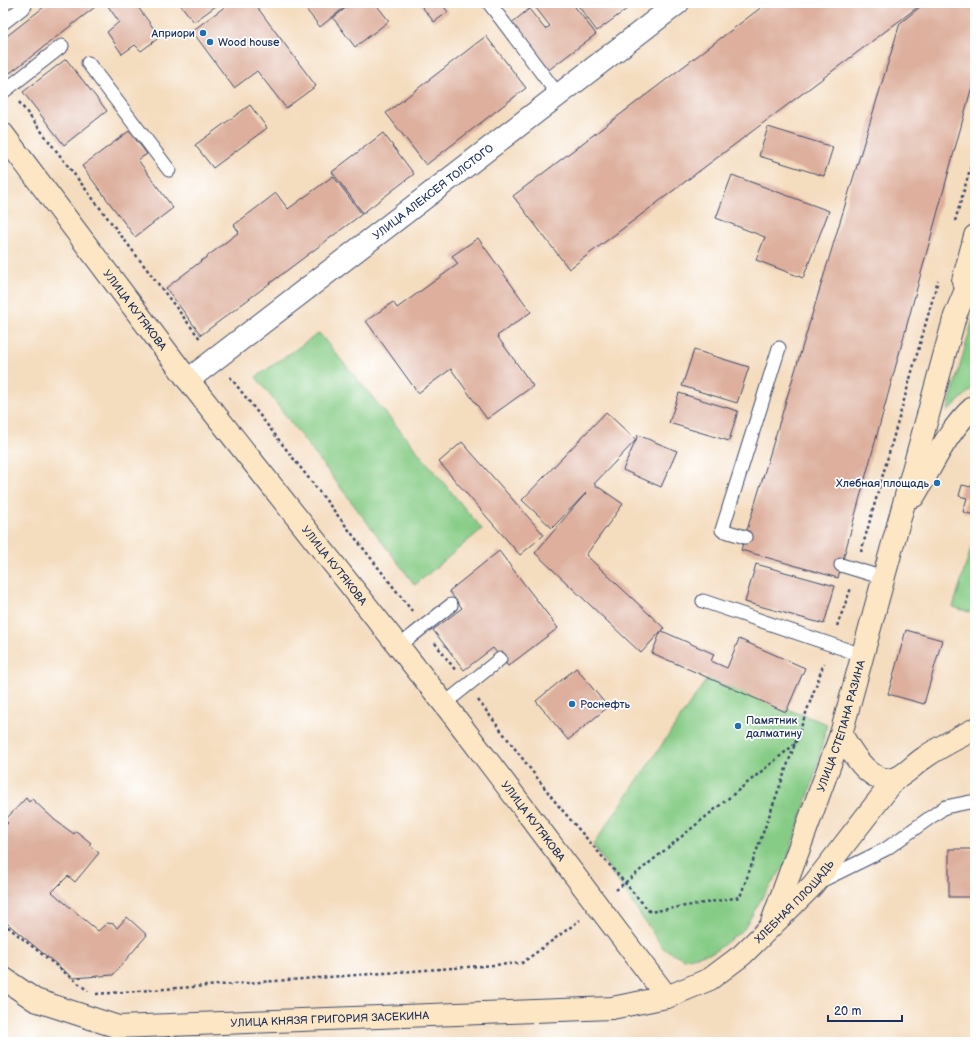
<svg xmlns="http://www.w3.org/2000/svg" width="978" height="1045" font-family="'Balsamiq Sans',sans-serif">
  <rect width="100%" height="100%" fill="#fff"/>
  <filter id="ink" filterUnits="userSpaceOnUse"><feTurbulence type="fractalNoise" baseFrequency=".025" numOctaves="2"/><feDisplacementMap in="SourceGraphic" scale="8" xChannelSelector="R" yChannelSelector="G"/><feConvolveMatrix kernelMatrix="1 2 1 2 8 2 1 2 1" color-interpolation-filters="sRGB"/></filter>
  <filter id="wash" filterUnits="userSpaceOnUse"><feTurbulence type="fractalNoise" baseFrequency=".012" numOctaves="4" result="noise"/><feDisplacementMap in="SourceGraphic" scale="16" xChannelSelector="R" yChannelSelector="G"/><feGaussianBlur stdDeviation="0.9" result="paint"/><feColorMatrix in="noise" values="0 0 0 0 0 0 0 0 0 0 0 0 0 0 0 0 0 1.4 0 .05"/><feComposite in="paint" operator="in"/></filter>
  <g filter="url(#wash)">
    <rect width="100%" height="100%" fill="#f4dcbe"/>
    <!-- green -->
    <g fill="#87cc86" stroke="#517e72">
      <path d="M 975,312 L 975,386 L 947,412 Z"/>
      <path d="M 319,333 L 482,529 L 415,585 L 256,377 Z"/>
      <path d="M 973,542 L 975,542 L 975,614 L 953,607 Z"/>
      <path d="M 707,679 L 827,724 L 814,778 L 785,865 L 763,896 L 744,929 L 714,952 L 684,959 L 663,948 L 593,845 Z"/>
    </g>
    <g id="blocks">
      <!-- building -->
      <g fill="#ddaf9c">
        <path d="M 49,3 L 93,3 L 95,7 L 10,73 L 3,64 L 3,39 Z"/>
        <path d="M 106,3 L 135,3 L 160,37 L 141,51 L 135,45 L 122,54 L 107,32 L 119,22 Z"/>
        <path d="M 179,3 L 220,3 L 194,22 Z"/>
        <path d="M 230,3 L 254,3 L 316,86 L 286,108 L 257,71 L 234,88 L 192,31 Z"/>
        <path d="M 301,3 L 350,3 L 320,27 Z"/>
        <path d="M 352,3 L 375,3 L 389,21 L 355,47 L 333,18 Z"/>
        <path d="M 419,3 L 441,3 L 448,12 L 434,22 Z"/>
        <path d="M 532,3 L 572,3 L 596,34 L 546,72 L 509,25 L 529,9 L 545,29 L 550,26 Z"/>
        <path d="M 576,3 L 635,3 L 597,31 Z"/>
        <path d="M 767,3 L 923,3 L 569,269 L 513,196 Z"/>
        <path d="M 925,3 L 975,3 L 975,75 L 838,578 L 741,550 L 900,23 Z"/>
        <path d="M 486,36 L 526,88 L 426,165 L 386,113 Z"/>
        <path d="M 66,59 L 107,111 L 64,145 L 23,92 Z"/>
        <path d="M 250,105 L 267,128 L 213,168 L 195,145 Z"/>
        <path d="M 768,127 L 833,147 L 824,176 L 759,156 Z"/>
        <path d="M 129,131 L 147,154 L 138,160 L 173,208 L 135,237 L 82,166 Z"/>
        <path d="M 383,133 L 414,174 L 363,213 L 332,172 Z"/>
        <path d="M 732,175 L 829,211 L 803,278 L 756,260 L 765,237 L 716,218 Z"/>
        <path d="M 333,176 L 362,214 L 201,335 L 166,288 L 239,232 L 234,225 L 276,193 L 288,209 Z"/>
        <path d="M 478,238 L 531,312 L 497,336 L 533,386 L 487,419 L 451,369 L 418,393 L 366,321 L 393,302 L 397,308 L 458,264 L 452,256 Z"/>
        <path d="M 694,350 L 749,367 L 737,403 L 682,386 Z"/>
        <path d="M 679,393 L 738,411 L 729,441 L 669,423 Z"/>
        <path d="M 606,412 L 636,440 L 594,484 L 623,504 L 586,555 L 664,628 L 662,631 L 714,654 L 711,661 L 727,668 L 739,639 L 805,668 L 786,712 L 652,653 L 661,631 L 641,653 L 535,553 L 586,493 L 552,528 L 522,500 Z"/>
        <path d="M 638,435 L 677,451 L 661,487 L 623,470 Z"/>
        <path d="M 462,442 L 544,535 L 520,555 L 439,462 Z"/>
        <path d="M 975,474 L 975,515 L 963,512 L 967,498 L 959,496 L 962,485 L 971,487 Z"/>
        <path d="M 499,551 L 558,628 L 508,666 L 493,648 L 464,670 L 433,630 L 462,608 L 449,591 Z"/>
        <path d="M 756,564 L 835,586 L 824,624 L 745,602 Z"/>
        <path d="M 906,630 L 942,640 L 924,704 L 888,694 Z"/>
        <path d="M 576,668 L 608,707 L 568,740 L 536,701 Z"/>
        <path d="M 26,798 L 29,802 L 32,799 L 56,821 L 74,834 L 76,831 L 91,843 L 89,845 L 99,853 L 75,882 L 68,876 L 52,892 L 98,931 L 107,923 L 114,924 L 117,928 L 127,917 L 147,935 L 113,975 L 73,978 L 3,920 L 3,828 L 8,823 L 5,820 Z"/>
        <rect x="949" y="849" width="26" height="48"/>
      </g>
    </g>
  </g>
  <g filter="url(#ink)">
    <use href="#blocks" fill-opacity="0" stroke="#3c496c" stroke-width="1"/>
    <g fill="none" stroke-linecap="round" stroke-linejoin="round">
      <defs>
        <g id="lane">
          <path d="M 489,3 L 559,96"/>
          <path d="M 3,23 L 25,6"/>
          <path d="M 88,63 L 169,170"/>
          <path d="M 3,92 L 62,46"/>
          <path d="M 745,537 L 722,530 L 779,348"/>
          <path d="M 841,565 L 884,578"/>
          <path d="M 703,601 L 862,655"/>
          <path d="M 399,646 L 451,605"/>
          <path d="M 444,704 L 500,659"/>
          <path d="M 819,882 L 886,849 L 945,807 L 975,801"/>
        </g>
        <g id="street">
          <path id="s1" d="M 188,380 L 678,3"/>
        </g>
        <g id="secondary">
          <path id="s2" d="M 3,134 L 188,380 L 453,715 L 667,997"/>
          <path d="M 963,281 L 975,236"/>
          <path d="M 914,496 C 932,466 948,429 975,406"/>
          <path d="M 841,734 C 851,751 871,788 897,778 C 906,774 916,763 924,758 C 940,746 958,738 975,729"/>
          <path id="s3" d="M 772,922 L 841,734 L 955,316 L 975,268"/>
          <path id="s4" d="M 3,978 L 35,1000 L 118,1027 L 612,1008 L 667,997 L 710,979 L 742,955 L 812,886 L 896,778"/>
        </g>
      </defs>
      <!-- lane casing -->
      <use href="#lane" stroke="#3c496c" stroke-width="15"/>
      <!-- street casing -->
      <use href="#street" stroke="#3c496c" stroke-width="24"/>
      <!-- secondary casing -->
      <use href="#secondary" stroke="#3c496c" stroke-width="24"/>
      <!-- path -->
      <g stroke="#3c496c" stroke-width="2.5" stroke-dasharray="3 3" stroke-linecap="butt">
        <path d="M 19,102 L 201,340"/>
        <path d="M 955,221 L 975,152"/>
        <path d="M 230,377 L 412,611"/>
        <path d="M 861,552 L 938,280"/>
        <path d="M 837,626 L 851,588"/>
        <path d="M 435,643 L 456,671"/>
        <path d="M 478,700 L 557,804 L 650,912 L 740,897 L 824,663"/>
        <path d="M 616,890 L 795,744"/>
        <path d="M 3,923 L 88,991"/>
        <path d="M 96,994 L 522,963 L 580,920"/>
      </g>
      <!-- lane -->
      <use href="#lane" stroke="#fff" stroke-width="13"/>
      <!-- street -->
      <use href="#street" stroke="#fff" stroke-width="22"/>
      <!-- secondary -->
      <use href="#secondary" stroke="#fce6c4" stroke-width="22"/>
    </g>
  </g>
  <!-- markers -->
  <g fill="#1f6fb2" stroke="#fff" stroke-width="1.5">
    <circle cx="203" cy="33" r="4"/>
    <circle cx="210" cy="42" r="4"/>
    <circle cx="937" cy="483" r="4"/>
    <circle cx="572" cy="704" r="4"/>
    <circle cx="738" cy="726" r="4"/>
  </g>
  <g text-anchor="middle" stroke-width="3.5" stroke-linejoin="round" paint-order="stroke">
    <!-- poi labels -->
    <g font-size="11" fill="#1b2f5e" stroke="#fff" text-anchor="start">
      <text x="195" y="37" text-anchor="end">Априори</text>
      <text x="218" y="46">Wood house</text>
      <text x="929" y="487" text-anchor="end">Хлебная площадь</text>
      <text x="580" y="708">Роснефть</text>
      <text x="746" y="724">Памятник<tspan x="746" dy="13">далматину</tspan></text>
    </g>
    <!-- street labels -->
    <g font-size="11" fill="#1b2f5e" stroke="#fff">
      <text dy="4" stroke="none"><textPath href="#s1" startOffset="309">УЛИЦА АЛЕКСЕЯ ТОЛСТОГО</textPath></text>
      <text dy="4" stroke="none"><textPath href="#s2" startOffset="220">УЛИЦА КУТЯКОВА</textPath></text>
      <text dy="4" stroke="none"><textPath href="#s2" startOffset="544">УЛИЦА КУТЯКОВА</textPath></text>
      <text dy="4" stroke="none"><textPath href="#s3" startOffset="208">УЛИЦА СТЕПАНА РАЗИНА</textPath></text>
      <text dy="4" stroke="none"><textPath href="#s2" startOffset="868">УЛИЦА КУТЯКОВА</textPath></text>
      <text dy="4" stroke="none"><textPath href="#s4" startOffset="838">ХЛЕБНАЯ ПЛОЩАДЬ</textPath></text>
      <text dy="4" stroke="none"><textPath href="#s4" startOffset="338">УЛИЦА КНЯЗЯ ГРИГОРИЯ ЗАСЕКИНА</textPath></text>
    </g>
  </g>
  <!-- margin -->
  <rect width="978" height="1045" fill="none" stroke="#fff" stroke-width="16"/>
  <!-- scale -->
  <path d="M828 1015v6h74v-6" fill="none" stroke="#1b2f5e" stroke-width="2"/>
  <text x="834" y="1015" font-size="12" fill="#1b2f5e" stroke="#ffffff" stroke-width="3" paint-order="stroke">20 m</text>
</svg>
